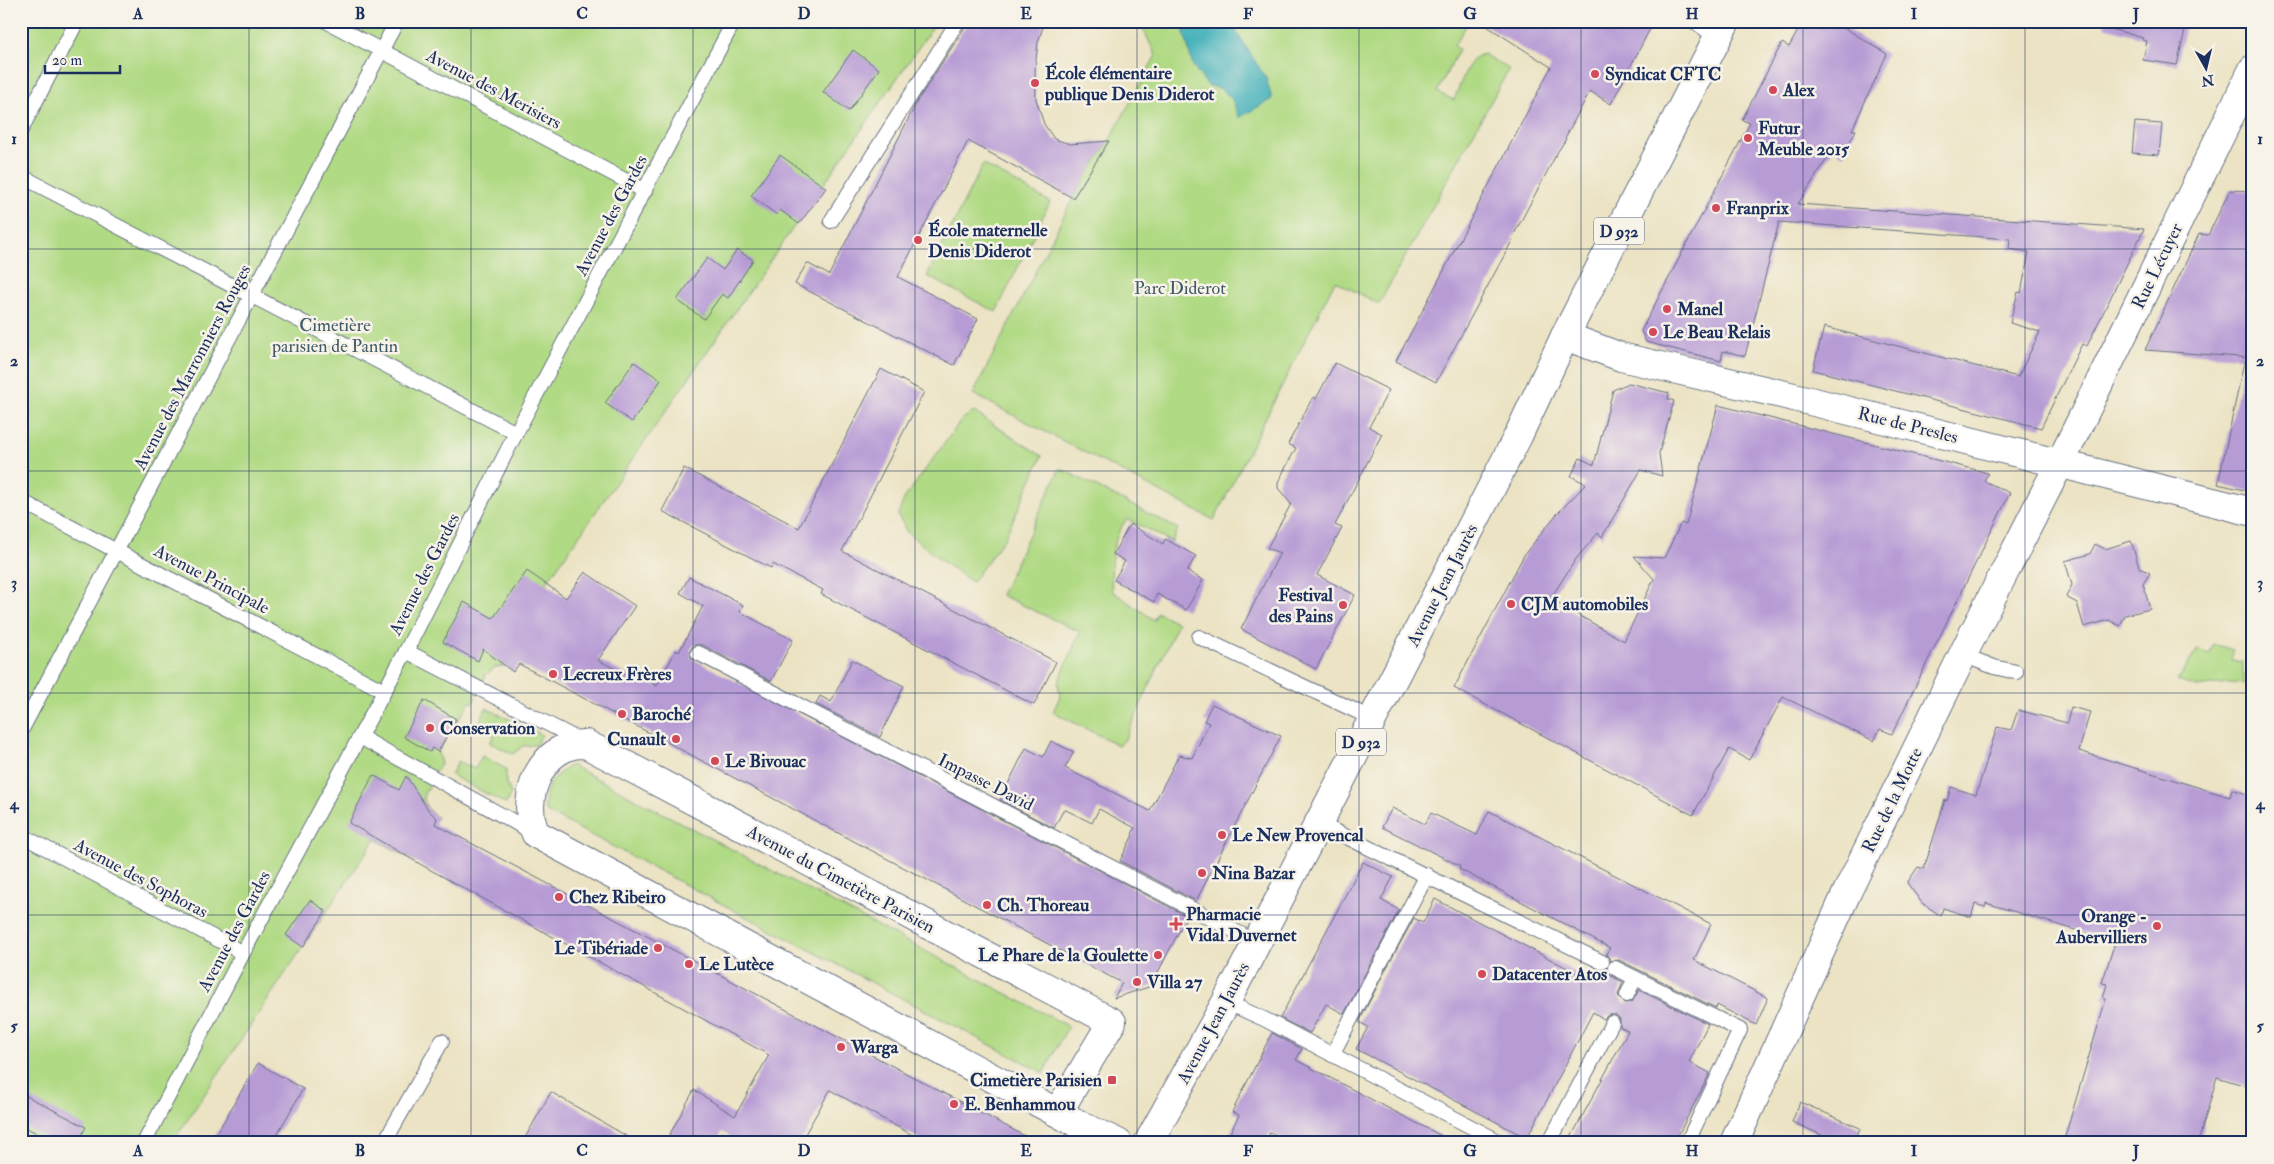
<svg xmlns="http://www.w3.org/2000/svg" width="2274" height="1164" font-family="'IM FELL Double Pica',serif">
  <rect width="100%" height="100%" fill="#f7f3e8"/>
  <filter id="ink" filterUnits="userSpaceOnUse"><feTurbulence type="fractalNoise" baseFrequency=".02" numOctaves="2"/><feDisplacementMap in="SourceGraphic" scale="10" xChannelSelector="R" yChannelSelector="G"/><feConvolveMatrix kernelMatrix="1 2 1 2 8 2 1 2 1" color-interpolation-filters="sRGB"/></filter>
  <filter id="wash" filterUnits="userSpaceOnUse"><feTurbulence type="fractalNoise" baseFrequency=".0096" numOctaves="4" result="noise"/><feDisplacementMap in="SourceGraphic" scale="20" xChannelSelector="R" yChannelSelector="G"/><feGaussianBlur stdDeviation="1.12" result="paint"/><feColorMatrix in="noise" values="0 0 0 0 0 0 0 0 0 0 0 0 0 0 0 0 0 1.4 0 .05"/><feComposite in="paint" operator="in"/></filter>
  <g filter="url(#wash)">
    <rect width="100%" height="100%" fill="#ebe3c3"/>
    <!-- green -->
    <g fill="#b1da84" stroke="#668471">
      <path d="M 21,21 L 937,21 L 522,618 L 506,666 L 496,667 L 484,676 L 486,677 L 474,696 L 476,697 L 473,703 L 470,702 L 438,752 L 441,764 L 437,771 L 435,770 L 429,782 L 431,784 L 427,791 L 425,790 C 422,803 427,810 437,817 L 414,861 L 375,839 L 172,1143 L 21,1143 Z"/>
      <path d="M 1139,21 L 1469,21 L 1454,46 L 1459,49 L 1437,92 L 1454,100 C 1460,87 1467,58 1483,54 L 1509,69 L 1379,304 L 1335,281 L 1214,520 L 973,394 L 1073,198 L 1109,141 L 1156,55 Z"/>
      <path d="M 983,164 L 1050,202 L 996,312 L 927,276 Z"/>
      <path d="M 974,412 L 1042,456 L 1005,538 L 972,582 L 939,559 L 907,532 L 898,515 L 904,499 L 962,419 Z"/>
      <path d="M 1060,468 L 1178,529 L 1172,542 L 1127,519 C 1110,541 1111,565 1112,591 L 1154,620 L 1157,612 L 1178,623 L 1124,741 L 1118,745 L 1053,712 L 1060,696 L 1058,683 L 1080,632 L 1001,595 Z"/>
      <path d="M 2214,644 L 2233,650 L 2232,660 L 2243,662 L 2243,684 L 2227,683 L 2197,687 L 2177,681 L 2198,649 L 2209,655 Z"/>
      <path d="M 486,708 L 542,735 L 536,745 L 523,746 L 513,754 L 490,743 L 496,730 L 480,721 Z"/>
      <path d="M 482,756 L 506,769 L 506,783 L 511,793 L 506,804 L 451,775 L 458,761 L 475,769 Z"/>
      <path d="M 571,765 L 1068,1026 L 1044,1073 L 545,811 C 544,788 551,777 571,765 Z"/>
    </g>
    <!-- water -->
    <path fill="#3eafb9" stroke="#2c6f8c" d="M 1181,21 L 1233,21 L 1237,33 L 1266,78 L 1272,99 L 1239,118 L 1232,99 L 1221,89 L 1207,85 L 1193,66 Z"/>
    <g id="blocks">
      <!-- building -->
      <g fill="#b79bd5">
        <path d="M 969,21 L 1045,21 L 1038,42 L 1035,68 L 1036,99 L 1044,124 L 1054,139 L 1070,144 L 1109,141 L 1073,198 L 968,141 L 898,277 L 978,319 L 954,365 L 795,284 L 807,263 L 829,275 L 918,100 Z"/>
        <path d="M 1479,21 L 1654,21 L 1611,104 L 1590,91 L 1565,138 L 1566,139 L 1557,153 L 1512,238 L 1513,239 L 1505,254 L 1436,382 L 1396,361 L 1551,67 Z"/>
        <path d="M 1803,21 L 1833,21 L 1887,54 L 1852,130 L 1856,130 L 1843,155 L 1834,148 L 1798,204 L 2144,229 L 2087,346 L 2082,344 L 2041,428 L 1813,370 L 1824,327 L 2018,377 L 2040,332 L 2010,323 L 2018,292 L 2021,293 L 2029,252 L 2009,249 L 2010,239 L 1779,222 L 1745,356 L 1723,351 L 1721,361 L 1646,342 L 1641,331 L 1750,123 L 1742,120 L 1782,43 L 1789,47 Z"/>
        <path d="M 2106,21 L 2187,21 L 2177,65 L 2143,60 L 2147,41 L 2142,40 L 2143,38 L 2105,27 Z"/>
        <path d="M 853,50 L 879,69 L 849,111 L 823,92 Z"/>
        <path d="M 2135,122 L 2162,124 L 2159,155 L 2132,153 Z"/>
        <path d="M 780,155 L 826,188 L 799,224 L 780,210 L 777,215 L 751,196 Z"/>
        <path d="M 2230,190 L 2253,191 L 2253,358 L 2145,350 L 2199,234 L 2208,235 Z"/>
        <path d="M 737,250 L 753,260 L 728,298 L 722,294 L 704,319 L 677,300 L 707,258 L 723,270 Z"/>
        <path d="M 634,362 L 661,380 L 632,422 L 605,403 Z"/>
        <path d="M 2244,362 L 2253,363 L 2253,492 L 2218,484 Z"/>
        <path d="M 1335,363 L 1389,390 L 1369,427 L 1382,434 L 1335,525 L 1342,528 L 1317,575 L 1355,595 L 1316,669 L 1241,629 L 1280,553 L 1267,548 L 1291,504 L 1278,488 L 1278,482 L 1296,448 L 1288,444 L 1313,397 L 1316,399 Z"/>
        <path d="M 881,369 L 924,392 L 842,551 L 1056,662 L 1034,705 L 821,594 L 823,590 L 773,564 L 771,568 L 662,511 L 684,468 L 799,528 Z"/>
        <path d="M 1629,383 L 1669,393 L 1668,399 L 1674,401 L 1659,453 L 1662,476 L 1641,470 L 1602,537 L 1598,533 L 1576,559 L 1550,599 L 1624,641 L 1654,579 L 1634,556 L 1664,558 L 1681,523 L 1686,525 L 1718,405 L 1988,473 L 1984,481 L 2010,493 L 1892,734 L 1880,729 L 1874,741 L 1783,697 L 1749,760 L 1729,749 L 1693,815 L 1454,688 L 1524,555 L 1556,515 L 1586,484 L 1571,476 L 1580,458 L 1594,465 L 1613,390 Z"/>
        <path d="M 1130,524 L 1163,544 L 1165,539 L 1196,556 L 1187,571 L 1203,580 L 1186,610 L 1157,594 L 1154,602 L 1114,580 L 1125,561 L 1113,554 Z"/>
        <path d="M 2131,541 L 2139,567 L 2150,573 L 2143,584 L 2150,609 L 2125,615 L 2120,626 L 2109,620 L 2084,627 L 2077,603 L 2066,597 L 2072,585 L 2065,561 L 2090,554 L 2095,544 L 2105,549 Z"/>
        <path d="M 527,571 L 566,598 L 585,572 L 635,606 L 598,660 L 633,678 L 635,674 L 657,686 L 676,650 L 679,652 L 703,606 L 680,593 L 689,577 L 743,605 L 740,612 L 793,640 L 771,681 L 702,645 L 694,645 L 691,649 L 691,658 L 1187,916 L 1154,980 L 1155,985 L 1114,998 L 1122,983 L 519,664 L 513,672 L 483,649 L 478,661 L 443,642 L 464,602 L 493,618 Z"/>
        <path d="M 852,660 L 904,686 L 880,737 L 816,704 L 820,696 L 831,702 Z"/>
        <path d="M 424,700 L 456,719 L 438,752 L 432,748 L 430,752 L 404,737 Z"/>
        <path d="M 1212,704 L 1281,736 L 1196,901 L 1120,861 L 1133,835 L 1132,834 L 1135,828 L 1099,809 L 1092,823 L 1064,809 L 1054,828 L 1000,800 L 1026,748 L 1043,757 L 1051,741 L 1074,752 L 1065,768 L 1150,811 L 1179,755 L 1192,758 L 1209,723 L 1204,721 Z"/>
        <path d="M 2071,707 L 2090,712 L 2079,751 L 2230,797 L 2232,789 L 2253,796 L 2253,1088 L 2217,1077 L 2198,1143 L 2063,1143 L 2106,999 L 2103,998 L 2107,984 L 2102,983 L 2115,942 L 1986,903 L 1985,907 L 1975,904 L 1971,917 L 1943,908 L 1941,916 L 1922,903 L 1907,883 L 1918,867 L 1924,869 L 1945,800 L 1947,801 L 1951,787 L 1976,795 L 1997,727 L 2011,730 L 2018,710 L 2067,723 Z"/>
        <path d="M 373,775 L 399,790 L 406,776 L 429,811 L 437,818 L 435,824 L 1038,1143 L 927,1143 L 830,1090 L 800,1143 L 741,1143 L 722,1132 L 716,1143 L 665,1143 L 694,1090 L 735,1116 L 769,1055 L 427,868 L 349,823 Z"/>
        <path d="M 1392,808 L 1425,824 L 1431,813 L 1477,835 L 1489,811 L 1711,924 L 1694,960 L 1768,998 L 1756,1025 L 1717,1005 L 1716,1008 L 1619,960 L 1611,961 L 1606,954 L 1610,948 L 1459,869 L 1460,866 L 1382,827 Z"/>
        <path d="M 1363,862 L 1393,877 L 1381,900 L 1399,910 L 1344,1014 L 1326,1004 L 1310,1033 L 1280,1018 Z"/>
        <path d="M 1435,899 L 1592,981 L 1598,970 L 1606,969 L 1611,976 L 1623,982 L 1618,995 L 1624,1003 L 1632,1002 L 1639,990 L 1708,1024 L 1689,1062 L 1710,1073 L 1674,1143 L 1568,1143 L 1628,1031 L 1620,1027 L 1620,1019 L 1616,1015 L 1608,1015 L 1604,1019 L 1593,1012 L 1527,1138 L 1356,1049 L 1368,1027 L 1359,1022 L 1386,969 L 1414,918 L 1423,923 Z"/>
        <path d="M 310,900 L 326,911 L 303,947 L 286,935 Z"/>
        <path d="M 1272,1033 L 1302,1049 L 1296,1060 L 1455,1143 L 1292,1143 L 1270,1132 L 1265,1143 L 1225,1143 L 1239,1115 L 1232,1112 Z"/>
        <path d="M 258,1063 L 303,1089 L 272,1143 L 211,1143 Z"/>
        <path d="M 551,1092 L 638,1143 L 522,1143 Z"/>
        <path d="M 21,1093 L 86,1127 L 78,1143 L 56,1143 L 21,1125 Z"/>
        <path d="M 1800,1102 L 1860,1128 L 1854,1143 L 1840,1143 L 1792,1122 Z"/>
      </g>
    </g>
  </g>
  <g filter="url(#ink)">
    <use href="#blocks" fill-opacity="0" stroke="#646e81" stroke-width="1"/>
    <g fill="none" stroke-linecap="round" stroke-linejoin="round">
      <defs>
        <g id="lane">
          <path d="M 326,21 L 645,191"/>
          <path d="M 1694,21 L 1718,39"/>
          <path d="M 21,130 L 77,21"/>
          <path d="M 21,176 L 516,433"/>
          <path d="M 831,221 L 958,21"/>
          <path d="M 21,501 L 384,691"/>
          <path d="M 1199,637 L 1373,719"/>
          <path d="M 406,651 L 581,741"/>
          <path d="M 698,653 L 1256,942"/>
          <path d="M 1963,655 L 1994,667 L 2016,672"/>
          <path d="M 21,731 L 397,21"/>
          <path d="M 360,737 L 534,833"/>
          <path d="M 1318,823 L 1602,962"/>
          <path d="M 21,835 L 243,953"/>
          <path d="M 1381,962 L 1427,875"/>
          <path d="M 1615,968 L 1740,1030 L 1687,1143"/>
          <path d="M 1627,995 L 1635,978"/>
          <path d="M 1226,1002 L 1264,1019 L 1502,1143"/>
          <path d="M 1332,1055 L 1377,969"/>
          <path d="M 144,1143 L 243,953 L 406,651 L 516,433 L 734,21"/>
          <path d="M 384,1143 L 442,1041"/>
          <path d="M 1549,1143 L 1612,1023"/>
        </g>
        <g id="street">
          <path d="M 1565,336 L 1621,357 L 1798,398 L 2253,512"/>
          <path d="M 1058,1112 L 1112,1022 L 586,744 C 543,741 518,798 536,834 L 1084,1127 L 1118,1143"/>
          <path d="M 1734,1143 L 1848,890 L 1969,642 L 2065,453 L 2253,69"/>
        </g>
        <path id="primary" d="M 1148,1143 L 1226,1002 L 1398,670 L 1518,436 L 1565,336 L 1726,21"/>
      </defs>
      <!-- lane casing -->
      <use href="#lane" stroke="#646e81" stroke-width="16"/>
      <!-- street casing -->
      <use href="#street" stroke="#646e81" stroke-width="30"/>
      <!-- primary casing -->
      <use href="#primary" stroke="#646e81" stroke-width="30"/>
      <!-- lane -->
      <use href="#lane" stroke="#fff" stroke-width="14"/>
      <!-- street -->
      <use href="#street" stroke="#fff" stroke-width="28"/>
      <!-- primary -->
      <use href="#primary" stroke="#fff" stroke-width="28"/>
    </g>
  </g>
  <!-- grid -->
  <path fill="none" stroke="#1b2f5e" stroke-width="1" stroke-opacity="0.55" d="M 249,21 L 249,1143M 471,21 L 471,1143M 693,21 L 693,1143M 915,21 L 915,1143M 1137,21 L 1137,1143M 1359,21 L 1359,1143M 1581,21 L 1581,1143M 1803,21 L 1803,1143M 2025,21 L 2025,1143M 21,249 L 2253,249M 21,471 L 2253,471M 21,693 L 2253,693M 21,915 L 2253,915"/>
  <!-- markers -->
  <g fill="#d1495b" stroke="#f7f3e8" stroke-width="2">
    <circle cx="1595" cy="74" r="5"/>
    <circle cx="1035" cy="83" r="5"/>
    <circle cx="1773" cy="90" r="5"/>
    <circle cx="1748" cy="138" r="5"/>
    <circle cx="1716" cy="208" r="5"/>
    <circle cx="918" cy="240" r="5"/>
    <circle cx="1667" cy="309" r="5"/>
    <circle cx="1653" cy="332" r="5"/>
    <circle cx="1511" cy="604" r="5"/>
    <circle cx="1343" cy="605" r="5"/>
    <circle cx="553" cy="674" r="5"/>
    <circle cx="622" cy="714" r="5"/>
    <circle cx="430" cy="728" r="5"/>
    <circle cx="676" cy="739" r="5"/>
    <circle cx="715" cy="761" r="5"/>
    <circle cx="1222" cy="835" r="5"/>
    <circle cx="1202" cy="873" r="5"/>
    <circle cx="559" cy="897" r="5"/>
    <circle cx="987" cy="905" r="5"/>
    <path d="M1173.5 916.5h5v5h5v5h-5v5h-5v-5h-5v-5h5z"/>
    <circle cx="2157" cy="926" r="5"/>
    <circle cx="658" cy="948" r="5"/>
    <circle cx="1158" cy="955" r="5"/>
    <circle cx="689" cy="964" r="5"/>
    <circle cx="1482" cy="974" r="5"/>
    <circle cx="1137" cy="982" r="5"/>
    <circle cx="841" cy="1047" r="5"/>
    <rect x="1107" y="1075" width="10" height="10" rx="2.5"/>
    <circle cx="954" cy="1104" r="5"/>
  </g>
  <g text-anchor="middle" stroke-width="5" stroke-linejoin="round" paint-order="stroke">
    <!-- shield labels -->
    <g fill="#f7f3e8" stroke="#5d6a87" stroke-width="1">
      <rect x="1594" y="217.5" width="50" height="27" rx="4"/>
      <rect x="1336" y="728.5" width="50" height="27" rx="4"/>
    </g>
    <g font-size="16" font-weight="bold" fill="#1b2f5e">
      <text x="1619" y="237">D 932</text>
      <text x="1361" y="748">D 932</text>
    </g>
    <!-- poi labels -->
    <g font-size="18" font-weight="bold" fill="#1b2f5e" stroke="#f7f3e8" text-anchor="start">
      <text x="1045" y="79">École élémentaire<tspan x="1045" dy="21">publique Denis Diderot</tspan></text>
      <text x="1605" y="80">Syndicat CFTC</text>
      <text x="1783" y="96">Alex</text>
      <text x="1758" y="134">Futur<tspan x="1758" dy="21">Meuble 2015</tspan></text>
      <text x="1726" y="214">Franprix</text>
      <text x="928" y="236">École maternelle<tspan x="928" dy="21">Denis Diderot</tspan></text>
      <text x="1677" y="315">Manel</text>
      <text x="1663" y="338">Le Beau Relais</text>
      <text x="1333" y="601" text-anchor="end">Festival<tspan x="1333" dy="21">des Pains</tspan></text>
      <text x="1521" y="610">CJM automobiles</text>
      <text x="563" y="680">Lecreux Frères</text>
      <text x="632" y="720">Baroché</text>
      <text x="440" y="734">Conservation</text>
      <text x="666" y="745" text-anchor="end">Cunault</text>
      <text x="725" y="767">Le Bivouac</text>
      <text x="1232" y="841">Le New Provencal</text>
      <text x="1212" y="879">Nina Bazar</text>
      <text x="569" y="903">Chez Ribeiro</text>
      <text x="997" y="911">Ch. Thoreau</text>
      <text x="1186" y="920">Pharmacie<tspan x="1186" dy="21">Vidal Duvernet</tspan></text>
      <text x="2147" y="922" text-anchor="end">Orange -<tspan x="2147" dy="21">Aubervilliers</tspan></text>
      <text x="648" y="954" text-anchor="end">Le Tibériade</text>
      <text x="1148" y="961" text-anchor="end">Le Phare de la Goulette</text>
      <text x="699" y="970">Le Lutèce</text>
      <text x="1492" y="980">Datacenter Atos</text>
      <text x="1147" y="988">Villa 27</text>
      <text x="851" y="1053">Warga</text>
      <text x="1102" y="1086" text-anchor="end">Cimetière Parisien</text>
      <text x="964" y="1110">E. Benhammou</text>
    </g>
    <!-- street labels -->
    <g font-size="18" fill="#1b2f5e" stroke="#f7f3e8">
      <text transform="translate(494 89) rotate(28)" y="6">Avenue des Merisiers</text>
      <text transform="translate(611 215) rotate(-62)" y="6">Avenue des Gardes</text>
      <text transform="translate(2157 266) rotate(-64)" y="6">Rue Lécuyer</text>
      <text transform="translate(192 367) rotate(-62)" y="6">Avenue des Marronniers Rouges</text>
      <text transform="translate(1908 425) rotate(14)" y="6">Rue de Presles</text>
      <text transform="translate(424 574) rotate(-63)" y="6">Avenue des Gardes</text>
      <text transform="translate(212 579) rotate(28)" y="6">Avenue Principale</text>
      <text transform="translate(1442 585) rotate(-63)" y="6">Avenue Jean Jaurès</text>
      <text transform="translate(986 782) rotate(27)" y="6">Impasse David</text>
      <text transform="translate(1892 800) rotate(-64)" y="6">Rue de la Motte</text>
      <text transform="translate(141 878) rotate(28)" y="6">Avenue des Sophoras</text>
      <text transform="translate(841 879) rotate(28)" y="6">Avenue du Cimetière Parisien</text>
      <text transform="translate(234 931) rotate(-62)" y="6">Avenue des Gardes</text>
      <text transform="translate(1213 1023) rotate(-62)" y="6">Avenue Jean Jaurès</text>
    </g>
    <!-- park labels -->
    <g font-size="18" fill="#405a68" stroke="#f7f3e8">
      <text x="1180" y="294">Parc Diderot</text>
      <text x="335" y="331">Cimetière<tspan x="335" dy="21">parisien de Pantin</tspan></text>
    </g>
  </g>
  <!-- margin -->
  <rect width="2274" height="1164" fill="none" stroke="#f7f3e8" stroke-width="55"/>
  <!-- north arrow -->
  <g transform="translate(2206 68) rotate(172)" stroke="#f7f3e8" stroke-width="4" paint-order="stroke">
  <path d="M0-4L9 19L0 12L-9 19Z" fill="#1b2f5e"/>
  <text y="-8" font-size="14" font-weight="bold" text-anchor="middle" fill="#1b2f5e">N</text>
  </g>
  <!-- scale -->
  <path d="M45 65v8h75v-8" fill="none" stroke="#1b2f5e" stroke-width="2.5"/>
  <text x="52" y="65" font-size="15" fill="#1b2f5e" stroke="#f7f3e8" stroke-width="4" paint-order="stroke">20 m</text>
  <rect x="28" y="28" width="2218" height="1108" fill="none" stroke="#1b2f5e" stroke-width="2"/>
  <g font-size="16" text-anchor="middle" font-weight="bold" fill="#1b2f5e">
    <text x="138" y="19">A</text>
    <text x="360" y="19">B</text>
    <text x="582" y="19">C</text>
    <text x="804" y="19">D</text>
    <text x="1026" y="19">E</text>
    <text x="1248" y="19">F</text>
    <text x="1470" y="19">G</text>
    <text x="1692" y="19">H</text>
    <text x="1914" y="19">I</text>
    <text x="2136" y="19">J</text>
    <text x="14" y="144">1</text>
    <text x="2260" y="144">1</text>
    <text x="14" y="366">2</text>
    <text x="2260" y="366">2</text>
    <text x="14" y="588">3</text>
    <text x="2260" y="588">3</text>
    <text x="14" y="809">4</text>
    <text x="2260" y="809">4</text>
    <text x="14" y="1031">5</text>
    <text x="2260" y="1031">5</text>
    <text x="138" y="1156">A</text>
    <text x="360" y="1156">B</text>
    <text x="582" y="1156">C</text>
    <text x="804" y="1156">D</text>
    <text x="1026" y="1156">E</text>
    <text x="1248" y="1156">F</text>
    <text x="1470" y="1156">G</text>
    <text x="1692" y="1156">H</text>
    <text x="1914" y="1156">I</text>
    <text x="2136" y="1156">J</text>
  </g>
</svg>
